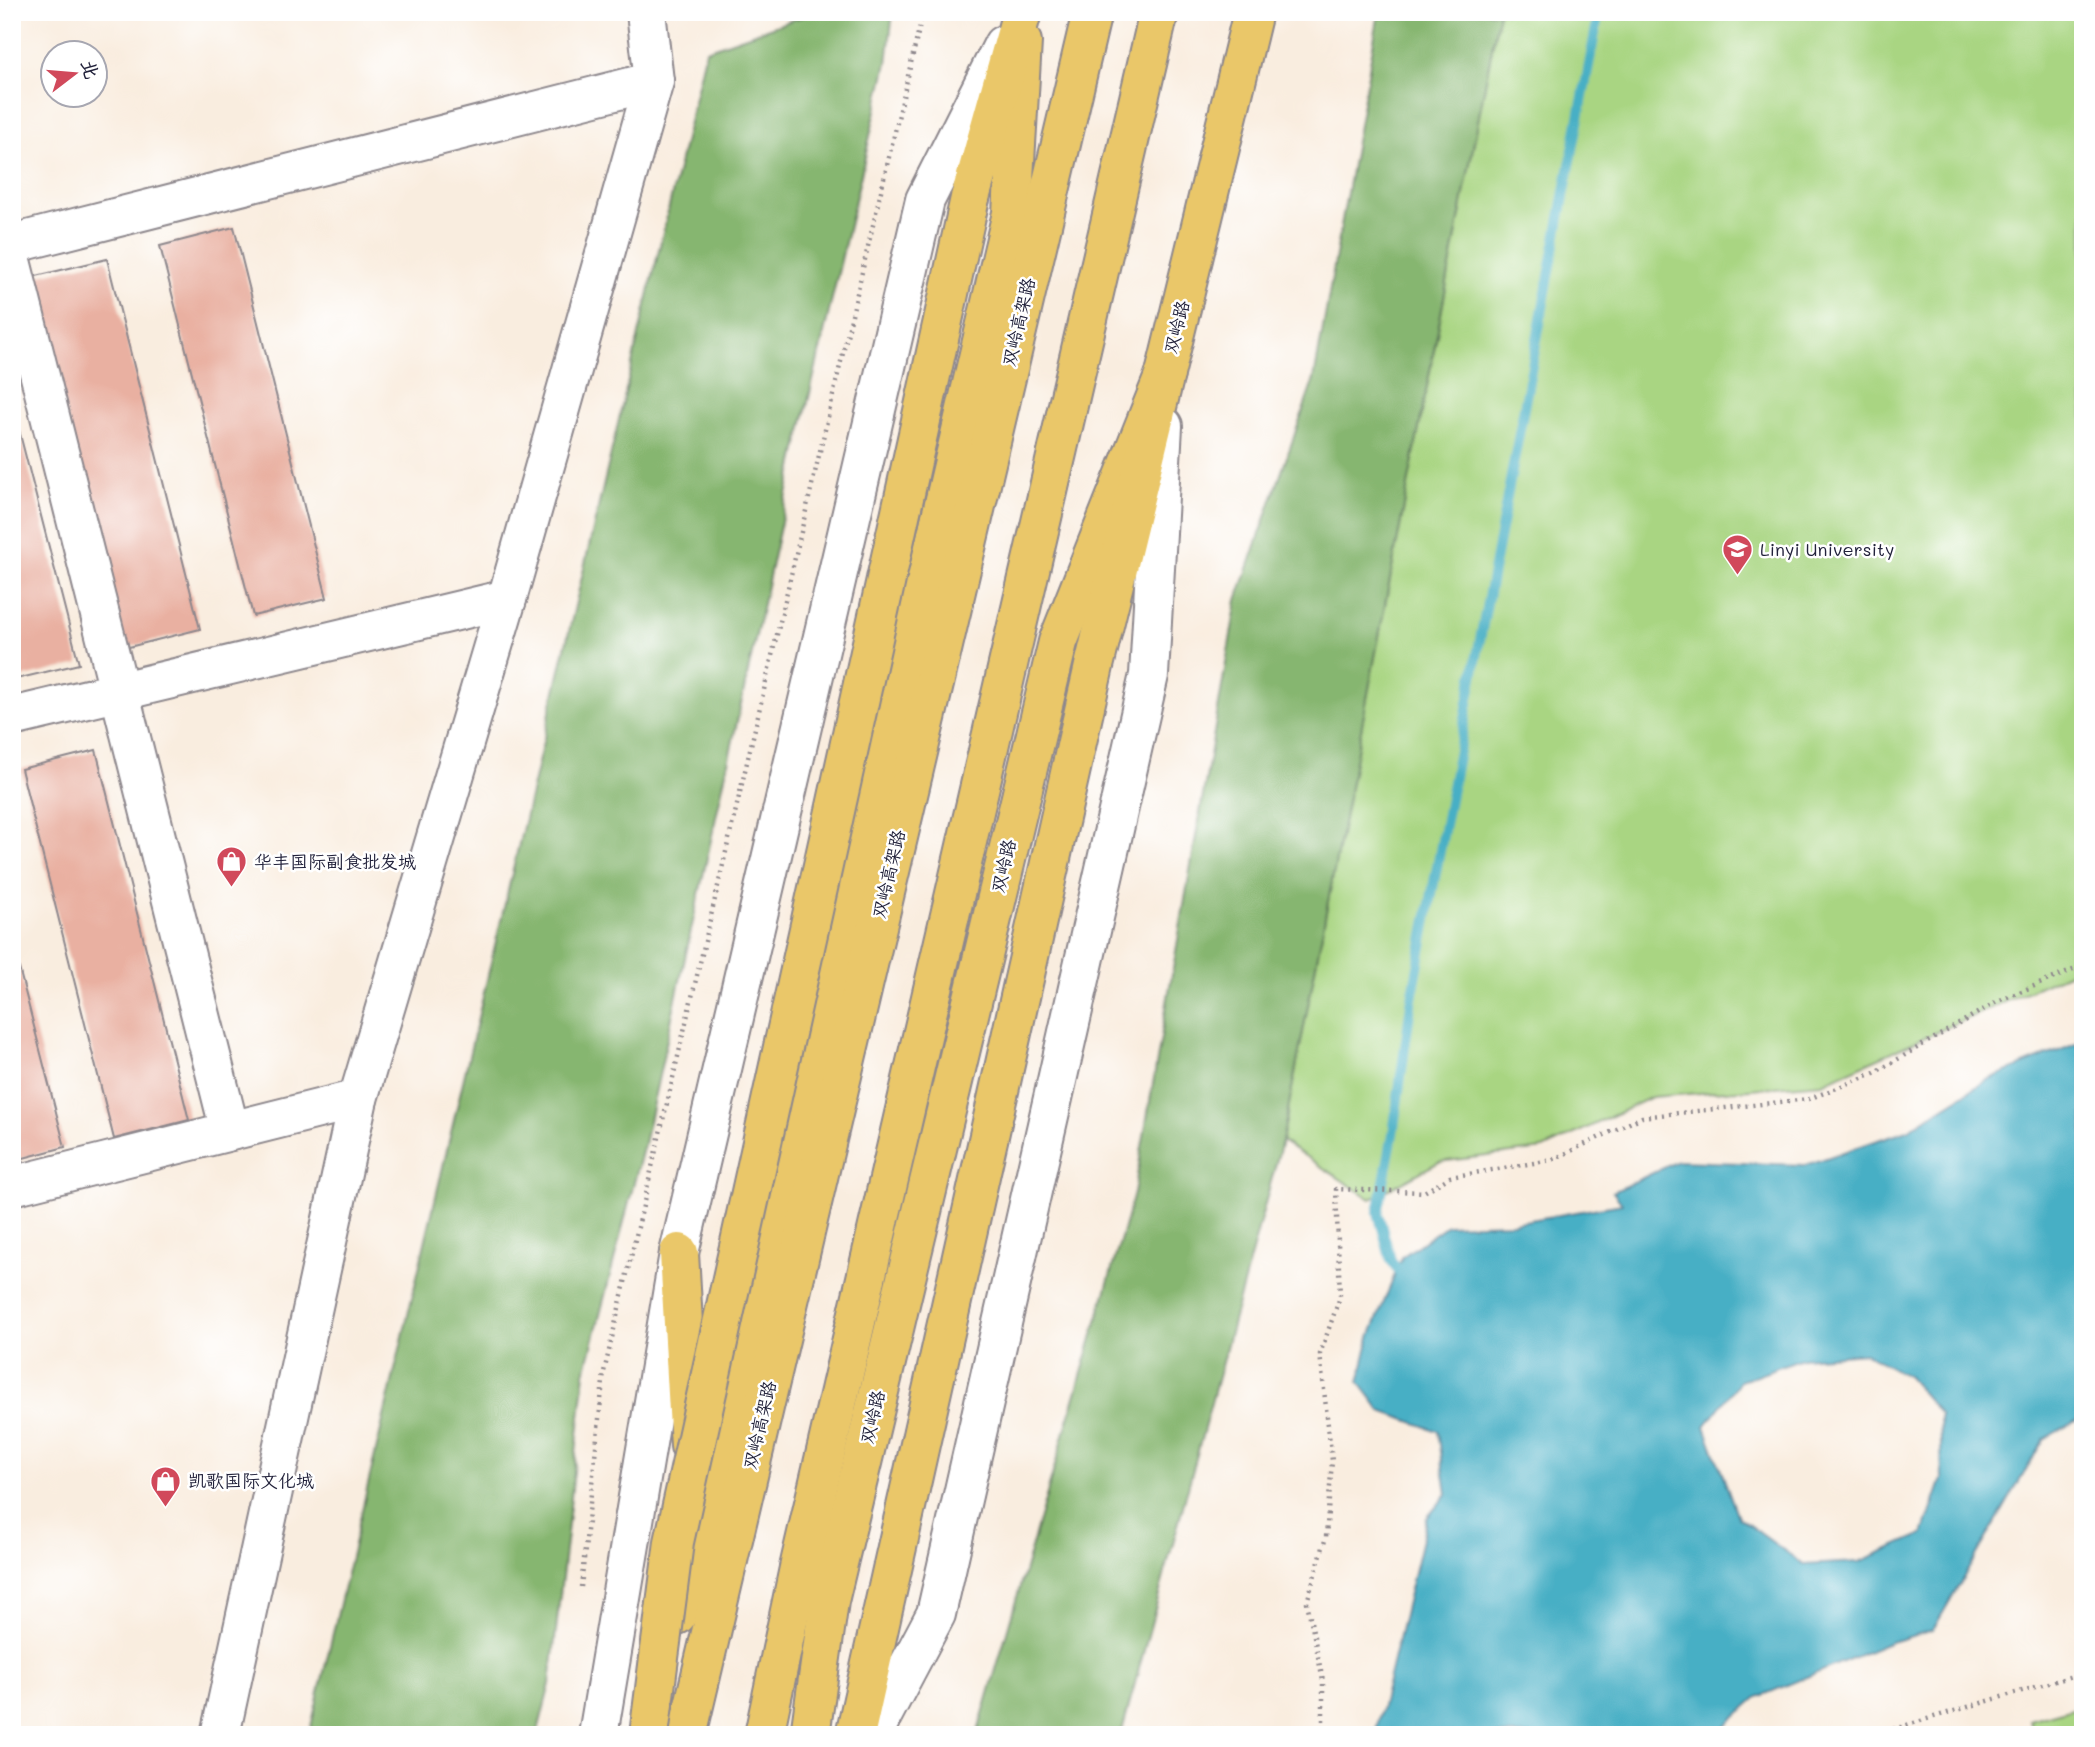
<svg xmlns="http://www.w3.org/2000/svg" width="2095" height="1747" font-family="Mali,'LXGW WenKai TC',sans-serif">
  <rect width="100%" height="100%" fill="#fff"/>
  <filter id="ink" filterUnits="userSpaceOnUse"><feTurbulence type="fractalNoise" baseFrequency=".0143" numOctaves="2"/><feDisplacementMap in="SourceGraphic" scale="14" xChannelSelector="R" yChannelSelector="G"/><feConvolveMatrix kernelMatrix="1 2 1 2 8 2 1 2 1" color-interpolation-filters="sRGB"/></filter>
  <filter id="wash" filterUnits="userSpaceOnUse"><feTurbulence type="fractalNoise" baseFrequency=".00686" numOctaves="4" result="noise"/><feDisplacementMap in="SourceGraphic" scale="28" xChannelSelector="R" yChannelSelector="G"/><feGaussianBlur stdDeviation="1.57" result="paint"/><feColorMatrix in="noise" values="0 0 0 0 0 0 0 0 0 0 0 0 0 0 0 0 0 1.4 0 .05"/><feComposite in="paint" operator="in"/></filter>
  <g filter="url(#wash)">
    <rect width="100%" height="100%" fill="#f9eddf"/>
    <!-- green -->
    <g fill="#a9d582" stroke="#667c5e" stroke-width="2">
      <path d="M 1499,12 L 2083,12 L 2083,967 L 1822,1083 L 1652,1097 L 1543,1149 L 1439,1162 L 1371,1199 L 1282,1141 Z"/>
      <path d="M 2083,1705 L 2083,1735 L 2034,1735 L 2030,1720 Z"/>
    </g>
    <!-- forest -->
    <g fill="#86b670" stroke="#546c56" stroke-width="2">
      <path d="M 815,12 L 893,12 L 887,63 L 800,436 L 644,1144 L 585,1373 L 550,1684 L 537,1735 L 309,1735 L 706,50 Z"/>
      <path d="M 1379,12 L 1499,12 L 1282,1141 L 1121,1735 L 977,1735 L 1134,1193 L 1237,600 L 1314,379 Z"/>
    </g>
    <!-- water -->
    <path fill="#46afc5" stroke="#346880" stroke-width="2" fill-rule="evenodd" d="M 2083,1041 L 2083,1417 L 2044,1439 L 1933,1630 L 1891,1642 L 1756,1698 L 1715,1735 L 1375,1735 L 1427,1518 L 1447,1494 L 1438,1431 L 1381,1411 L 1359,1382 L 1370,1337 L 1402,1257 L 1447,1225 L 1513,1223 L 1622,1204 L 1613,1192 L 1678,1161 L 1806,1165 L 1907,1130 L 1989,1079 ZM 1865,1353 L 1908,1377 L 1940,1414 L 1942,1479 L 1923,1534 L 1859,1562 L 1804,1565 L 1738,1517 L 1705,1426 L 1740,1381 L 1802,1358 Z"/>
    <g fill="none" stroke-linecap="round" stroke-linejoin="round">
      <!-- stream -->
      <path stroke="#46afc5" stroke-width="10" d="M 1404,1279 L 1391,1260 L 1378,1213 L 1393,1134 L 1411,1004 L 1599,12"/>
    </g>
    <g id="blocks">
      <!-- building -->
      <g fill="#e9b0a1">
        <path d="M 234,227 L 327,598 L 253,616 L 160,246 Z"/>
        <path d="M 107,259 L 200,629 L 125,648 L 32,277 Z"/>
        <path d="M 12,403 L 79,664 L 12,680 Z"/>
        <path d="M 96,750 L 189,1120 L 114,1139 L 21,769 Z"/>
        <path d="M 12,941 L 65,1147 L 12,1161 Z"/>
      </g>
    </g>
  </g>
  <g filter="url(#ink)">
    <use href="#blocks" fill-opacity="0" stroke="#8e888d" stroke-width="2"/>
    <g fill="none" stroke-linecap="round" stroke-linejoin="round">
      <defs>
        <g id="minor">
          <path d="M 12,244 L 654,81"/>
          <path d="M 12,265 L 230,1131"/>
          <path d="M 12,717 L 507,599"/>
          <path d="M 12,1186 L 358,1099"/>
          <path d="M 220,1735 L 358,1099 L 507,599 L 654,81 L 646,12"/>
          <path d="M 598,1735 L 679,1253 L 925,200 L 1003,45"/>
          <path d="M 872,1735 L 936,1614 L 1149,675 L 1163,426"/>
        </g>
        <g id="major">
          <path d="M 679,1253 L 690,1446"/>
          <path d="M 677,1615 L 767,1260 L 1012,213 L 1022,42"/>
          <path d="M 810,1735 L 829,1601 L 1058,642 L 1165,374 L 1253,12"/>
        </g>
        <g id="highway">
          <path d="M 970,198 L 1022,12"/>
          <path d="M 687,1735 L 1092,12"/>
          <path d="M 764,1735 L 799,1568 L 1159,12"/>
          <path d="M 855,1735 L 1094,666 L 1165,374"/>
        </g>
      </defs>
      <!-- minor casing -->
      <use href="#minor" stroke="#8e888d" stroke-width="42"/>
      <!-- major casing -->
      <use href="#major" stroke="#8e888d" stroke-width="42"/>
      <!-- highway casing -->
      <use href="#highway" stroke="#8e888d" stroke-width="42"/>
      <!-- path -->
      <g stroke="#8e888d" stroke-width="4.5" stroke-dasharray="2 5" stroke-linecap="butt">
        <path d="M 581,1587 L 604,1372 L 923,12"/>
        <path d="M 1323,1735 L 1323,1681 L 1307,1602 L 1326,1537 L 1332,1461 L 1320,1354 L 1340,1297 L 1336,1189 L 1424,1192 L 1450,1177 L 1552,1160 L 1642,1117 L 1809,1099 L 1874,1073 L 2000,1000 L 2083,966"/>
        <path d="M 1873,1735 L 2083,1673"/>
      </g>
      <!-- minor -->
      <use href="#minor" stroke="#fff" stroke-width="38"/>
      <!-- major -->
      <use href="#major" stroke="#eac769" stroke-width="38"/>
      <!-- highway -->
      <use href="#highway" stroke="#eac769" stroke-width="38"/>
      <defs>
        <path id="highway-bridge" d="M 649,1735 L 674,1542 L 970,198"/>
      </defs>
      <!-- highway-bridge casing -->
      <use href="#highway-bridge" stroke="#8e888d" stroke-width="42" stroke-linecap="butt"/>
      <!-- highway-bridge -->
      <use href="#highway-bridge" stroke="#eac769" stroke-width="38"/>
    </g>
  </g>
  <!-- icons -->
  <defs>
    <symbol id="university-pin" viewBox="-11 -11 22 30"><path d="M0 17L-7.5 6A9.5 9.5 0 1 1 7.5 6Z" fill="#d1495b" stroke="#fff"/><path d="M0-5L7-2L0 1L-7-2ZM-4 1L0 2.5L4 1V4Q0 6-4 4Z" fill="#fff"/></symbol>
    <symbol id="shop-pin" viewBox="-11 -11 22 30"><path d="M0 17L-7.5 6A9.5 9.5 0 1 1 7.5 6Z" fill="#d1495b" stroke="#fff"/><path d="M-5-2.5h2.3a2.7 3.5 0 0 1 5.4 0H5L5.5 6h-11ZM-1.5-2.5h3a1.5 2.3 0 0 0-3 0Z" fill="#fff"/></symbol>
  </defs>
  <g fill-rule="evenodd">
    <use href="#university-pin" x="1720" y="532" width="35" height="47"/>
    <use href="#shop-pin" x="214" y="844" width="35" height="47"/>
    <use href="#shop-pin" x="148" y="1464" width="35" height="47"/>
  </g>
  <g text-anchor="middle" stroke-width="5" stroke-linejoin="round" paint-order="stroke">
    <!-- street labels -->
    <g font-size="18" fill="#22223b" stroke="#fff">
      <text transform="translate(1019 322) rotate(-77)" y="6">双岭高架路</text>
      <text transform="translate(1177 327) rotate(-76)" y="6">双岭路</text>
      <text transform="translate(1004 866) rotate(-77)" y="6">双岭路</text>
      <text transform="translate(889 874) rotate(-77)" y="6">双岭高架路</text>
      <text transform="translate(873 1417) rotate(-77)" y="6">双岭路</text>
      <text transform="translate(760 1425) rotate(-77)" y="6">双岭高架路</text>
    </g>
    <!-- poi labels -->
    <g font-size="18" fill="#22223b" stroke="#fff" text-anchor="start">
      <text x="1760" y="556">Linyi University</text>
      <text x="254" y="868">华丰国际副食批发城</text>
      <text x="188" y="1487">凯歌国际文化城</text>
    </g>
  </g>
  <!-- margin -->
  <rect width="2095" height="1747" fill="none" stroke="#fff" stroke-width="42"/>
  <!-- north arrow -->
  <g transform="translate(74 74) rotate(74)"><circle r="33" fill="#ffffff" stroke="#a7a7b1" stroke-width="2"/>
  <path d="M0-5L12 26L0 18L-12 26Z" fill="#d1495b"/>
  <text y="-10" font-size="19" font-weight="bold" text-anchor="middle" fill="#22223b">北</text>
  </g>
</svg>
